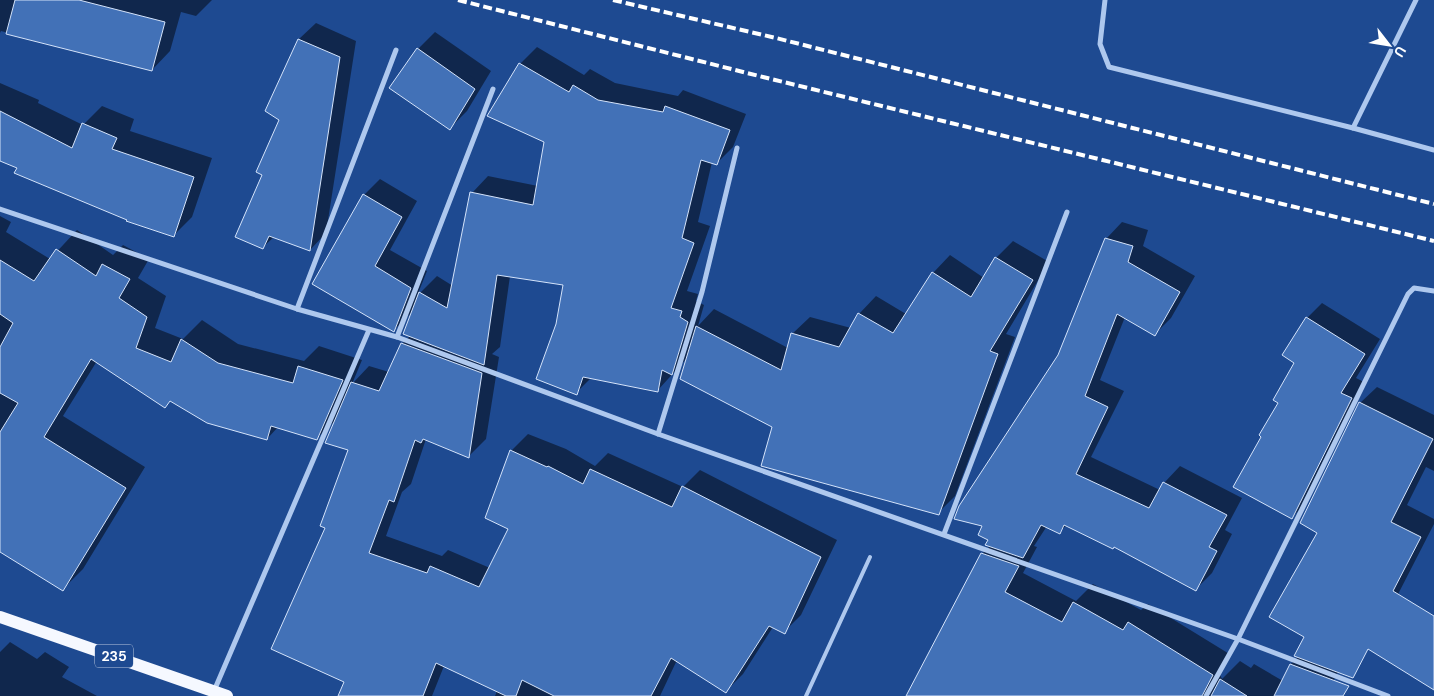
<svg xmlns="http://www.w3.org/2000/svg" width="1434" height="696" font-family="'DM Sans',sans-serif">
  <rect width="100%" height="100%" fill="#1e4a91"/>
  <!-- shadow -->
  <g fill="#0007">
    <path d="M 0,0 L 212,0 L 196,16 L 181,12 L 170,51 L 152,70 L 1,31 L 0,33 Z"/>
    <path d="M 316,23 L 356,41 L 326,233 L 310,250 L 274,237 L 263,247 L 264,174 L 281,120 L 266,110 L 299,39 Z"/>
    <path d="M 435,32 L 491,71 L 467,111 L 449,129 L 418,49 Z"/>
    <path d="M 537,47 L 584,75 L 590,69 L 615,83 L 678,96 L 683,90 L 746,114 L 733,147 L 716,164 L 712,162 L 698,222 L 710,226 L 687,291 L 698,294 L 696,301 L 704,305 L 698,326 L 714,309 L 788,348 L 792,334 L 810,317 L 851,328 L 859,314 L 876,296 L 906,314 L 933,273 L 950,255 L 984,278 L 996,258 L 1013,241 L 1049,262 L 1006,334 L 1015,337 L 955,496 L 938,513 L 774,427 L 688,357 L 658,390 L 592,377 L 576,393 L 557,324 L 565,284 L 510,276 L 500,347 L 492,354 L 499,357 L 486,439 L 469,456 L 426,439 L 411,484 L 402,492 L 386,536 L 442,556 L 448,550 L 490,568 L 510,529 L 511,451 L 528,434 L 566,449 L 595,466 L 608,453 L 683,487 L 700,470 L 837,540 L 801,615 L 784,632 L 773,627 L 743,674 L 726,691 L 677,660 L 660,696 L 495,696 L 497,691 L 444,666 L 432,696 L 340,696 L 346,681 L 326,527 L 350,449 L 337,419 L 316,439 L 278,427 L 267,439 L 171,400 L 165,406 L 97,361 L 63,416 L 145,467 L 83,569 L 63,589 L 0,550 L 0,216 L 11,222 L 6,232 L 50,259 L 77,230 L 113,255 L 123,245 L 149,259 L 138,278 L 166,296 L 155,328 L 183,339 L 202,320 L 238,344 L 304,361 L 319,346 L 362,360 L 352,384 L 369,366 L 389,372 L 402,344 L 410,336 L 413,311 L 394,330 L 314,284 L 364,195 L 380,179 L 417,201 L 390,250 L 427,271 L 417,296 L 437,276 L 453,286 L 472,193 L 488,176 L 538,186 L 545,141 L 520,64 Z"/>
    <path d="M 0,83 L 39,100 L 38,103 L 83,125 L 102,106 L 134,119 L 130,131 L 212,158 L 192,217 L 173,236 L 129,219 L 0,159 Z"/>
    <path d="M 1122,222 L 1148,230 L 1143,246 L 1195,276 L 1171,318 L 1155,334 L 1125,317 L 1100,380 L 1124,391 L 1091,457 L 1160,490 L 1164,483 L 1180,466 L 1242,498 L 1225,530 L 1232,534 L 1212,573 L 1196,589 L 1115,546 L 1067,525 L 1059,532 L 1047,526 L 1034,546 L 1037,547 L 1023,573 L 1076,601 L 1093,584 L 1141,610 L 1148,604 L 1231,655 L 1220,675 L 1222,679 L 1240,661 L 1251,668 L 1254,664 L 1283,681 L 1291,664 L 1299,656 L 1305,637 L 1319,532 L 1360,403 L 1377,387 L 1434,415 L 1434,471 L 1426,467 L 1407,505 L 1434,519 L 1434,524 L 1372,645 L 1355,662 L 1346,657 L 1327,693 L 1332,696 L 907,696 L 982,554 L 990,546 L 1059,355 L 1106,239 Z"/>
    <path d="M 1322,303 L 1380,339 L 1356,378 L 1366,383 L 1307,502 L 1292,517 L 1280,402 L 1296,362 L 1307,318 Z"/>
    <path d="M 10,642 L 37,659 L 45,652 L 69,667 L 62,677 L 97,696 L 0,696 L 0,652 Z"/>
  </g>
  <!-- building -->
  <g fill="#4271b7" stroke="#d4e3fa">
    <path d="M 15,0 L 79,0 L 165,22 L 152,71 L 6,34 Z"/>
    <path d="M 298,39 L 340,57 L 310,251 L 269,236 L 263,249 L 235,237 L 262,175 L 256,172 L 279,120 L 265,111 Z"/>
    <path d="M 417,48 L 475,89 L 450,130 L 389,88 Z"/>
    <path d="M 519,63 L 569,92 L 573,85 L 598,100 L 663,112 L 665,106 L 730,130 L 717,165 L 701,160 L 682,238 L 694,243 L 671,308 L 682,311 L 680,317 L 688,322 L 672,375 L 662,370 L 658,392 L 583,377 L 577,395 L 536,379 L 556,324 L 563,285 L 497,275 L 484,365 L 403,334 L 419,292 L 447,308 L 470,192 L 533,205 L 544,142 L 487,116 Z"/>
    <path d="M 0,111 L 72,148 L 82,123 L 117,138 L 112,149 L 194,177 L 174,237 L 126,221 L 127,220 L 14,173 L 17,168 L 0,161 Z"/>
    <path d="M 363,194 L 402,217 L 375,266 L 411,288 L 394,332 L 312,284 Z"/>
    <path d="M 1105,238 L 1133,246 L 1128,262 L 1180,292 L 1155,336 L 1117,314 L 1085,396 L 1108,407 L 1076,474 L 1149,508 L 1163,482 L 1227,515 L 1209,547 L 1217,551 L 1196,591 L 1114,547 L 1113,549 L 1064,525 L 1060,534 L 1041,525 L 1023,558 L 985,545 L 988,540 L 978,535 L 982,526 L 954,519 L 959,506 L 1058,355 Z"/>
    <path d="M 56,249 L 96,276 L 102,264 L 130,279 L 119,298 L 147,317 L 136,348 L 171,362 L 181,339 L 218,363 L 293,383 L 298,366 L 343,380 L 317,440 L 271,426 L 267,440 L 207,423 L 170,401 L 165,408 L 91,359 L 44,437 L 126,488 L 63,591 L 0,552 L 0,432 L 18,403 L 0,393 L 0,347 L 13,323 L 0,314 L 0,260 L 34,281 Z"/>
    <path d="M 995,257 L 1033,280 L 990,351 L 998,354 L 939,515 L 761,466 L 772,427 L 680,379 L 696,326 L 781,370 L 791,333 L 839,347 L 858,313 L 893,333 L 932,272 L 971,297 Z"/>
    <path d="M 1306,317 L 1365,354 L 1341,393 L 1352,398 L 1292,519 L 1233,487 L 1261,437 L 1259,435 L 1278,403 L 1273,400 L 1294,363 L 1282,355 Z"/>
    <path d="M 401,343 L 482,373 L 469,458 L 423,439 L 421,443 L 415,440 L 394,502 L 389,500 L 369,553 L 427,573 L 430,566 L 479,587 L 508,529 L 485,518 L 510,450 L 547,467 L 548,466 L 583,484 L 590,469 L 672,507 L 682,486 L 821,557 L 785,634 L 769,626 L 726,693 L 671,658 L 651,696 L 554,696 L 522,680 L 516,696 L 506,696 L 436,663 L 423,696 L 338,696 L 344,682 L 271,649 L 325,528 L 320,526 L 348,450 L 325,443 L 351,382 L 379,391 Z"/>
    <path d="M 1359,402 L 1433,439 L 1391,522 L 1421,537 L 1393,591 L 1434,616 L 1434,690 L 1368,649 L 1353,678 L 1294,656 L 1304,637 L 1269,617 L 1317,533 L 1300,523 Z"/>
    <path d="M 981,553 L 1019,566 L 1005,592 L 1062,622 L 1073,602 L 1123,630 L 1128,622 L 1213,675 L 1202,696 L 906,696 Z"/>
    <path d="M 1290,664 L 1349,686 L 1343,696 L 1274,696 Z"/>
    <path d="M 1220,679 L 1247,696 L 1211,696 Z"/>
  </g>
  <g fill="none" stroke-linecap="round" stroke-linejoin="round">
    <!-- service -->
    <path stroke="#aec8ee" stroke-width="4" d="M 806,696 L 870,557"/>
    <!-- minor -->
    <g stroke="#aec8ee" stroke-width="5">
      <path d="M 1105,0 L 1100,44 L 1109,67 L 1353,128 L 1416,0"/>
      <path d="M 1353,128 L 1434,150"/>
      <path d="M 0,209 L 297,309 L 397,337 L 658,434 L 1238,639 L 1206,696"/>
      <path d="M 297,309 L 396,50"/>
      <path d="M 397,337 L 493,89"/>
      <path d="M 658,434 L 702,292 L 737,148"/>
      <path d="M 944,534 L 1067,212"/>
      <path d="M 214,691 L 369,330"/>
      <path d="M 1388,696 L 1238,639 L 1408,294 L 1414,288 L 1434,291"/>
    </g>
    <!-- primary -->
    <path stroke="#f5f8ff" stroke-width="12" d="M 0,617 L 227,696"/>
    <!-- rail -->
    <g stroke="#fff" stroke-width="4" stroke-dasharray="9 4" stroke-linecap="butt">
      <path d="M 458,0 L 763,77 L 1434,241"/>
      <path d="M 613,0 L 776,38 L 1434,204"/>
    </g>
  </g>
  <g text-anchor="middle" stroke-width="5" stroke-linejoin="round" paint-order="stroke">
    <!-- shield labels -->
    <rect fill="#1e4a91" stroke="#bcc9de" stroke-width="1" x="95" y="644.5" width="38" height="23" rx="4"/>
    <g font-size="14" font-weight="bold" fill="#fff">
      <text x="114" y="661">235</text>
    </g>
  </g>
  <!-- north arrow -->
  <g transform="translate(1389 45) rotate(121)" stroke="#1e4a91" stroke-width="4" paint-order="stroke">
  <path d="M0-4L9 19L0 12L-9 19Z" fill="#ffffff"/>
  <text y="-8" font-size="14" font-weight="bold" text-anchor="middle" fill="#ffffff">U</text>
  </g>
</svg>
